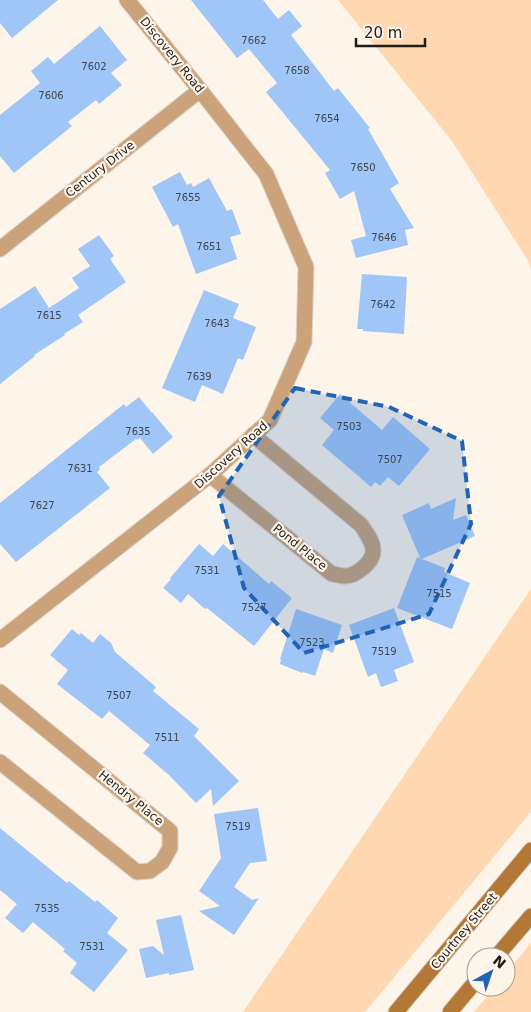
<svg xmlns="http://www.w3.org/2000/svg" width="531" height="1012" font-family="'DejaVu Sans',sans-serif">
  <rect width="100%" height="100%" fill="#fdf4ea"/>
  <!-- green -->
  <g fill="#ffd7b0">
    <path d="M 338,0 L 531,0 L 531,270 L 529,262 L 452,141 Z"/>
    <path d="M 531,589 L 531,812 L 365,1012 L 243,1012 Z"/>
    <path d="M 531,943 L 531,1012 L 474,1012 L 495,987 L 506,987 L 506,973 Z"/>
  </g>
  <!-- building -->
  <g fill="#a0c6f8">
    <path d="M 0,0 L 58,0 L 12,38 L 0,23 Z"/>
    <path d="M 191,0 L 263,0 L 278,19 L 289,10 L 302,26 L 291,35 L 334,91 L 338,88 L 370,128 L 368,129 L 399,183 L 390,189 L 414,228 L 405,230 L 408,245 L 356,258 L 351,240 L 366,236 L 354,191 L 340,199 L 325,173 L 330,170 L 266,92 L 277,83 L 249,49 L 237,58 Z"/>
    <path d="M 100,26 L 127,60 L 111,73 L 122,85 L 99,104 L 96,100 L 68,122 L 72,126 L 14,173 L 0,156 L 0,115 L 40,83 L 31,71 L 48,57 L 54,64 Z"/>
    <path d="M 180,172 L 187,185 L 191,183 L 193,187 L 209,178 L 227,211 L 232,209 L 241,234 L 230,237 L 237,259 L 196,274 L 178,224 L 173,227 L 152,187 Z"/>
    <path d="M 99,235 L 114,256 L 110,259 L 126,282 L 78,315 L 83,322 L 64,334 L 65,335 L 34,355 L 35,356 L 0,384 L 0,309 L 35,286 L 49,308 L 79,288 L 72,278 L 90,266 L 78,249 Z"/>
    <path d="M 362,274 L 407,277 L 404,334 L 363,331 L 363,329 L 357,329 Z"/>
    <path d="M 204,290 L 239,304 L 233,318 L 256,327 L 243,360 L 238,358 L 223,394 L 202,385 L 195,402 L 162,388 Z"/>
    <path d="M 340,394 L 382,430 L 393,417 L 430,449 L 399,486 L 388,477 L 380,486 L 375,482 L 371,487 L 322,445 L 334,430 L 320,418 Z"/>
    <path d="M 139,397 L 152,413 L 152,412 L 173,437 L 153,454 L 140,438 L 137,440 L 136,439 L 99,467 L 100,469 L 97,472 L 110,488 L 16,562 L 0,544 L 0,503 L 124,404 L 126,407 Z"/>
    <path d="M 456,498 L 453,520 L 466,515 L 475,536 L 422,559 L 445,568 L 444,572 L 470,583 L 452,629 L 397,608 L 417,557 L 420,558 L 402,515 L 429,503 L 431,509 Z"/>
    <path d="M 199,544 L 213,556 L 223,544 L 269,584 L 271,581 L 292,598 L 254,646 L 207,608 L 205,609 L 188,594 L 181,603 L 163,588 L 171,579 L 170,578 Z"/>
    <path d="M 394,608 L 414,662 L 394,670 L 398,681 L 381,687 L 376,673 L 368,677 L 349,625 Z"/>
    <path d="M 296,609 L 342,625 L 333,653 L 324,649 L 315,676 L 303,672 L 302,673 L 280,664 L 281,659 L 280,659 Z"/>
    <path d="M 72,629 L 79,635 L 81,633 L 93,643 L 100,634 L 111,643 L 115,652 L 156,687 L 153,691 L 199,729 L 194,736 L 239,781 L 213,806 L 211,789 L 196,803 L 169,775 L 143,753 L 150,745 L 109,711 L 102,719 L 57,684 L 68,670 L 50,655 Z"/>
    <path d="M 258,808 L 267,861 L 250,863 L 234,887 L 252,900 L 259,898 L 234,935 L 199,911 L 220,906 L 199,891 L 221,858 L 214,814 Z"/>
    <path d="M 0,828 L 67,883 L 69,881 L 95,902 L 97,900 L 118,918 L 107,933 L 128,950 L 94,992 L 70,973 L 77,963 L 63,951 L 65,949 L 33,922 L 23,933 L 5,918 L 17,904 L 0,890 Z"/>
    <path d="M 181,915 L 194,970 L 169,975 L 169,973 L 146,978 L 139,949 L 153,946 L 164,955 L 156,920 Z"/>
  </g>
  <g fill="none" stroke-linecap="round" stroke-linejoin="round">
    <defs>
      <g id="street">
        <path d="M 0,249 L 200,90"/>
        <path d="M 210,475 L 332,574 C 336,574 340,576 344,576 C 355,577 374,562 373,550 C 373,541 366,533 361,525 L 253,435"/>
        <path d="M 0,640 L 210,475 L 270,420 L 304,342 L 306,267 L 266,174 L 200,90 L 127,0"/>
        <path d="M 0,692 L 170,831 L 170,848 L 162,862 L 150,871 L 137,872 L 0,762"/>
      </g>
      <g id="secondary">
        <path d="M 496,957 L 531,916"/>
        <path d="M 396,1012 L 531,850"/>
        <path d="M 450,1012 L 476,981"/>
      </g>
    </defs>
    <!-- street casing -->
    <use href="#street" stroke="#dad2c9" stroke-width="17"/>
    <!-- secondary casing -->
    <use href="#secondary" stroke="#dad2c9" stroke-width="17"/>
    <!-- street -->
    <use href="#street" stroke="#cba279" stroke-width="15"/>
    <!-- secondary -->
    <use href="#secondary" stroke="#b37835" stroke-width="15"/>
  </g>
  <!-- marked area -->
  <path fill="#2163b4" fill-opacity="0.2" stroke="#2163b4" stroke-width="4" stroke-dasharray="10 6" stroke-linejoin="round" d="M 295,388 L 389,407 L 462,441 L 471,524 L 429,614 L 304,653 L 244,588 L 219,496 Z"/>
  <g text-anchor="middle" stroke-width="4.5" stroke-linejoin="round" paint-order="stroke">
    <!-- number labels -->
    <g font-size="10" fill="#414751">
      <text x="254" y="44">7662</text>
      <text x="94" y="70">7602</text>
      <text x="297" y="74">7658</text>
      <text x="51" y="99">7606</text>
      <text x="327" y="122">7654</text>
      <text x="363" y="171">7650</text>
      <text x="188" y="201">7655</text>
      <text x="384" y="241">7646</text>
      <text x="209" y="250">7651</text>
      <text x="383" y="308">7642</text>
      <text x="49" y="319">7615</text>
      <text x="217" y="327">7643</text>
      <text x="199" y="380">7639</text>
      <text x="349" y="430">7503</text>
      <text x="138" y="435">7635</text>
      <text x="390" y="463">7507</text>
      <text x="80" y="472">7631</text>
      <text x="42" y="509">7627</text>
      <text x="207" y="574">7531</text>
      <text x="439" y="597">7515</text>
      <text x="254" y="611">7527</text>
      <text x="312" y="646">7523</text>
      <text x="384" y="655">7519</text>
      <text x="119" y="699">7507</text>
      <text x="167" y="741">7511</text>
      <text x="238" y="830">7519</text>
      <text x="47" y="912">7535</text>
      <text x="92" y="950">7531</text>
    </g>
    <!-- street labels -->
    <g font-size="12" fill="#211d19" stroke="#fdf4ea">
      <text transform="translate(172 55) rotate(51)" y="4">Discovery Road</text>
      <text transform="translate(100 169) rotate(-38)" y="4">Century Drive</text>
      <text transform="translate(231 455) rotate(-42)" y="4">Discovery Road</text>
      <text transform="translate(300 547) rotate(39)" y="4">Pond Place</text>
      <text transform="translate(131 798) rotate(39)" y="4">Hendry Place</text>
      <text transform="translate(464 931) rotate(-50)" y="4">Courtney Street</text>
    </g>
  </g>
  <!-- north arrow -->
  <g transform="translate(491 972) rotate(40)"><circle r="24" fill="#fdf4ea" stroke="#a59e96"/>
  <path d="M0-4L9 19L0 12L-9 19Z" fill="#2163b4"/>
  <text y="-8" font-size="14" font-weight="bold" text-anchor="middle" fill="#211d19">N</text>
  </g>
  <!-- scale -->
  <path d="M356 38v8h69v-8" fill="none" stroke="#211d19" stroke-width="2.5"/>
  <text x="364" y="38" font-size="15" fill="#211d19" stroke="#fdf4ea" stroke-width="4" paint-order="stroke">20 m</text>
</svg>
